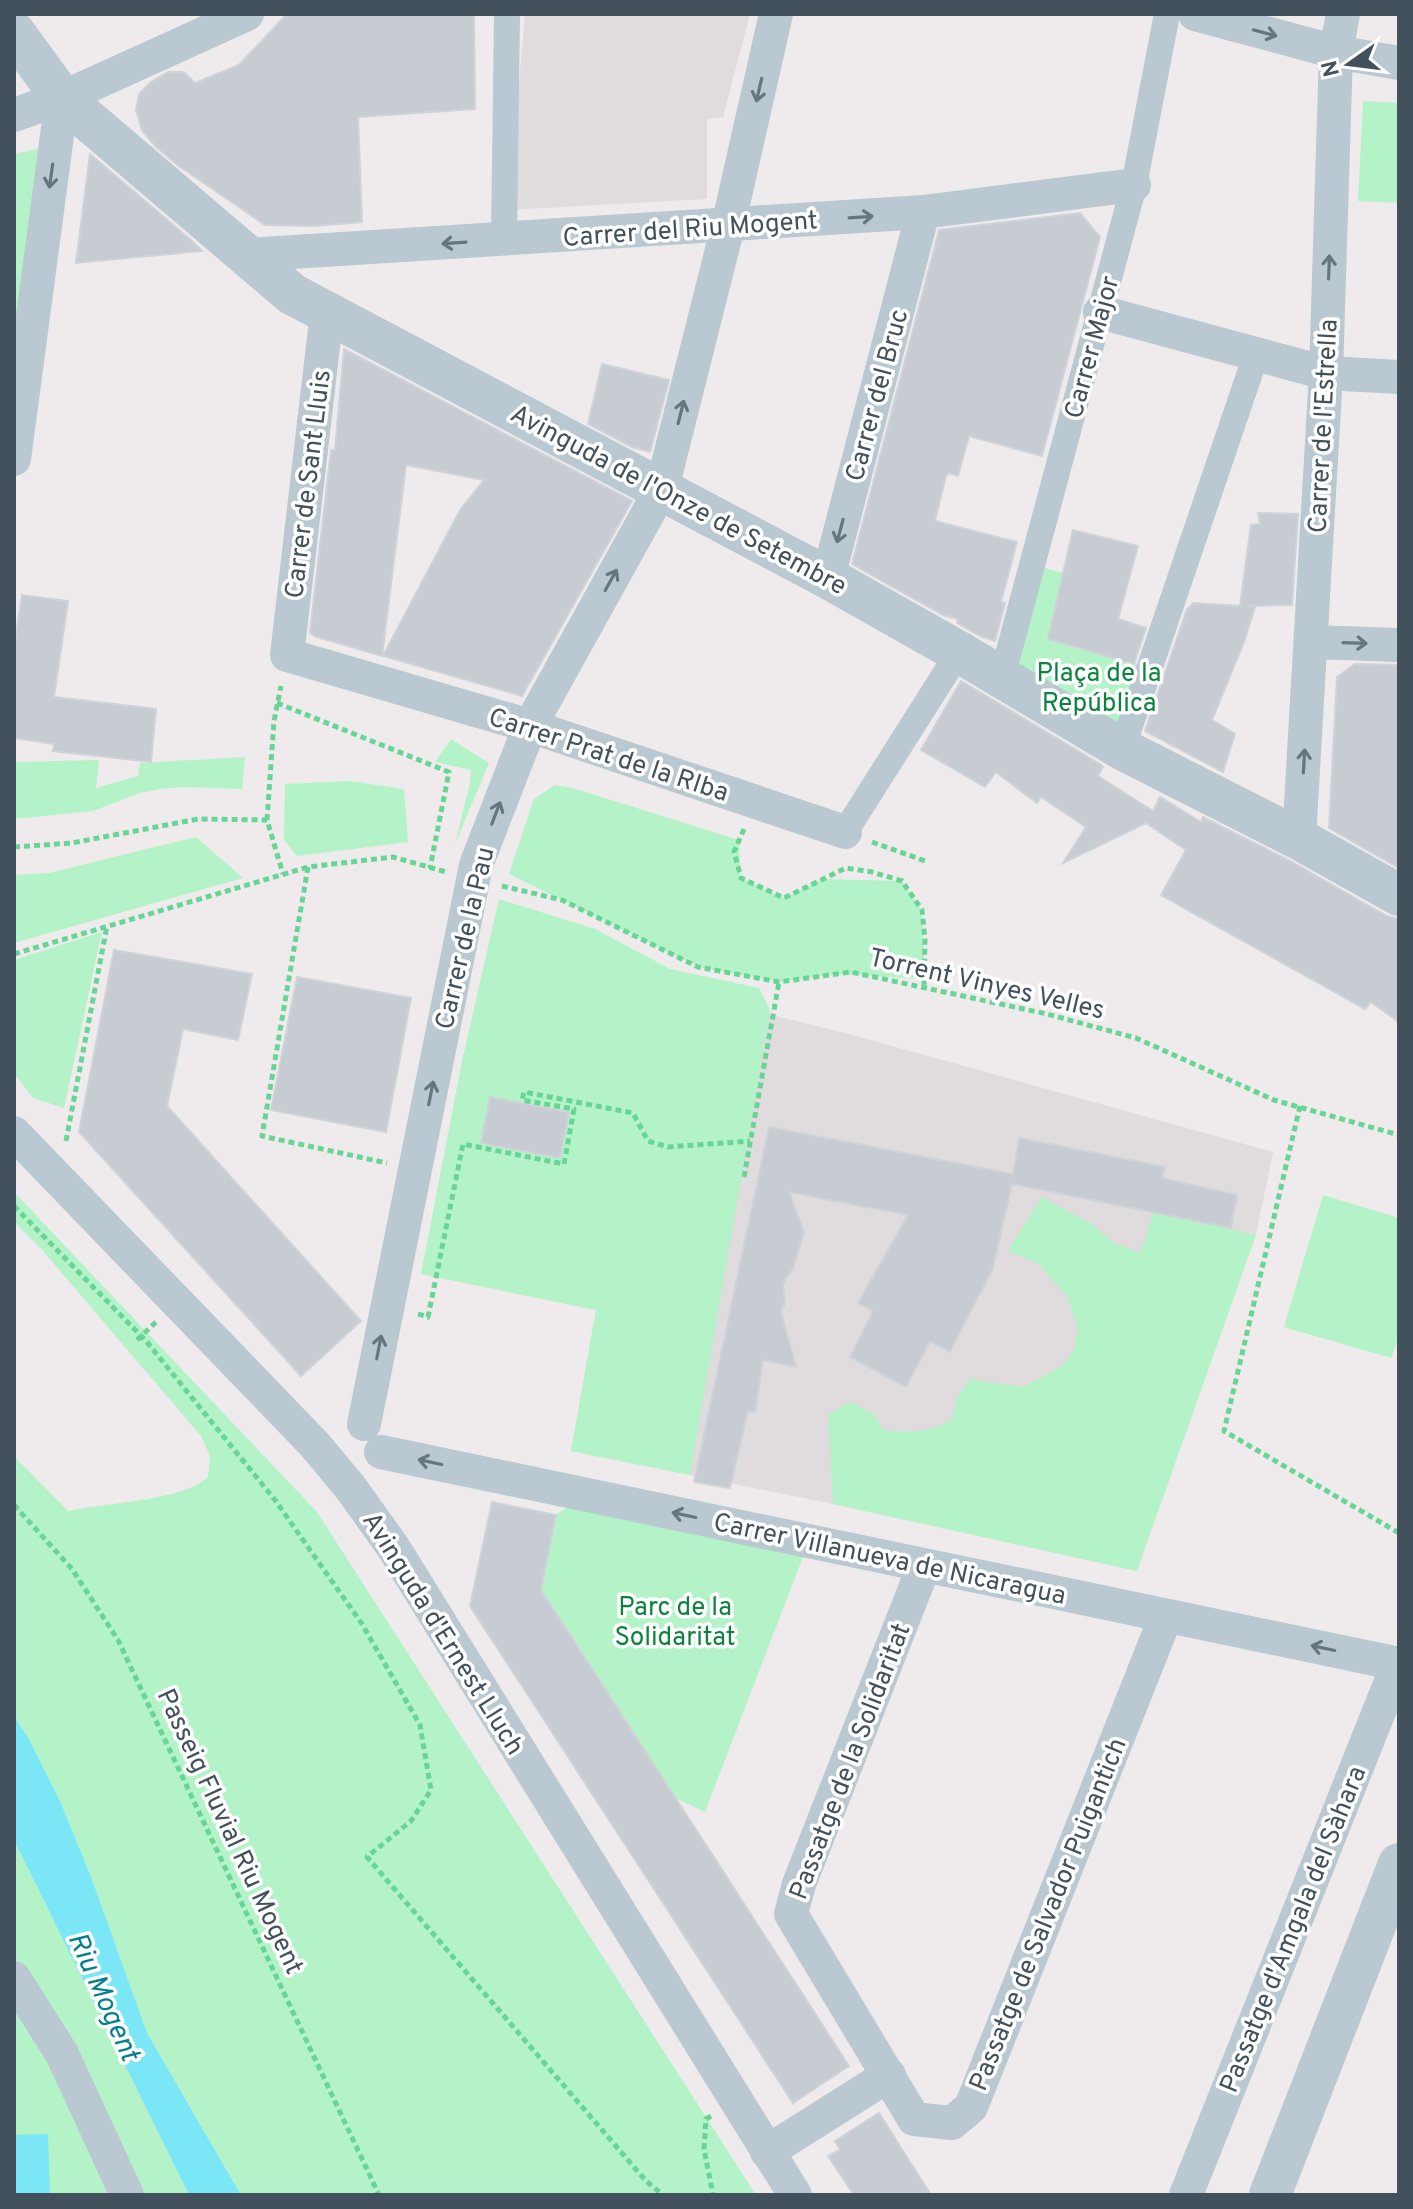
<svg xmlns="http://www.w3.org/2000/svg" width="1413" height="2209" font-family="Overpass,sans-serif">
  <rect width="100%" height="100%" fill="#efebec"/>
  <!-- education -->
  <g fill="#e0dcde">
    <path d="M 525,14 L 750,14 L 723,117 L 707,119 L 707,199 L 508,210 Z"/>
    <path d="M 489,945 L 849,1034 L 1273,1152 L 1256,1235 L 1240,1231 L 1171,1432 L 1137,1571 L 833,1504 L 571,1451 L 596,1310 L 421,1274 Z"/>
  </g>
  <!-- green -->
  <g fill="#b3f3c7">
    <path d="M 1363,101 L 1399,103 L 1399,203 L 1358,201 Z"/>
    <path d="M 38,149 L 35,208 L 14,327 L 14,154 Z"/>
    <path d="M 1040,567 L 1063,573 L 1048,639 L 1141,666 L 1117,736 L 1011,672 Z"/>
    <path d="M 451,739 L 489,763 L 455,844 L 470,783 L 471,770 L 435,762 Z"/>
    <path d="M 245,757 L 242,789 L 183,787 L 159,789 L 140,793 L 93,811 L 14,819 L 14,762 L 99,760 L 96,788 L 138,776 L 140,763 Z"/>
    <path d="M 350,781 L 404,789 L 408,842 L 297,856 L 284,840 L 285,784 Z"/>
    <path d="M 555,785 L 576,789 L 739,840 L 741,878 L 784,898 L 823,879 L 902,881 L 922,910 L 925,979 L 838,974 L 779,982 L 698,967 L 509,874 L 534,799 Z"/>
    <path d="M 196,837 L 243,878 L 14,943 L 14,875 L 49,873 Z"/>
    <path d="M 499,899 L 595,929 L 670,969 L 759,988 L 770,1010 L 690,1475 L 571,1451 L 596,1310 L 421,1274 L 462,1061 Z"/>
    <path d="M 102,932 L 64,1108 L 33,1098 L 14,1073 L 14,960 Z"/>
    <path d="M 14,1192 L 317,1512 L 756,2195 L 241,2195 L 147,2033 L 86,1865 L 60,1801 L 29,1739 L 14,1716 L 14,1456 L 68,1511 C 103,1503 183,1501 208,1477 L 210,1456 L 201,1436 L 42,1250 L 14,1222 Z"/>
    <path d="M 1323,1195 L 1399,1218 L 1399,1337 L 1391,1358 L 1284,1327 Z"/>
    <path d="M 1042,1197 L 1093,1225 L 1114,1243 L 1140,1253 L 1154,1212 L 1256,1235 L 1137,1571 L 833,1504 L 828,1415 L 851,1402 L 873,1414 L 884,1430 C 910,1434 928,1432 952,1420 L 957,1397 L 970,1379 L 1023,1387 L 1064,1365 L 1074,1349 L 1078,1328 L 1068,1298 L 1039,1264 L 1008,1251 Z"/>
    <path d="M 577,1500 L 806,1549 L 705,1812 L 675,1798 L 541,1590 L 556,1515 Z"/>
    <path d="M 14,1840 L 189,2195 L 14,2195 Z"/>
  </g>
  <!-- water -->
  <g fill="#7be6f6">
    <path d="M 14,1716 L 29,1739 L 60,1801 L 91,1877 L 147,2033 L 241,2195 L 189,2195 L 14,1840 Z"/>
    <path d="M 48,2134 L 50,2195 L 14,2195 L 14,2135 Z"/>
  </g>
  <!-- building -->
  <g fill="#c7ccd2" stroke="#cfd3d9" stroke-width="2">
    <path d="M 287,14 L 474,14 L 475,109 L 358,117 L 362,222 L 313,226 L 265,225 L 176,164 L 155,146 L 142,130 L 136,110 L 139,94 L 151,82 L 168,72 L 184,72 L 195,83 L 239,65 Z"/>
    <path d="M 90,154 L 192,241 L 202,251 L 76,263 Z"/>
    <path d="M 1080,213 L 1100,237 L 1042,456 L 969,436 L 958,476 L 949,473 L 946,476 L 935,521 L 1017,542 L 1001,602 L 1005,603 L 995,641 L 980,636 L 957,623 L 958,619 L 943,615 L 852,564 L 939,230 Z"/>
    <path d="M 344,349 L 632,501 L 522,696 L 383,656 L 460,510 L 484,480 L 406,465 L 382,656 L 314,636 L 310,632 L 331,450 L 335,450 Z"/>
    <path d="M 602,364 L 669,380 L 650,452 L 632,447 L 588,424 Z"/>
    <path d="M 1258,513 L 1298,514 L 1292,605 L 1248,606 L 1255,607 L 1244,642 L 1212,720 L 1235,734 L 1223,772 L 1145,731 L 1187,609 L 1194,603 L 1240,606 L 1251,525 L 1260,524 Z"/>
    <path d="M 1073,530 L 1138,546 L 1118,619 L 1146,628 L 1134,664 L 1048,639 Z"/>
    <path d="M 22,595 L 68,601 L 54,697 L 156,709 L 151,762 L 53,751 L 54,744 L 14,738 L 14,647 Z"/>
    <path d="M 1355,664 L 1399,665 L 1399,868 L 1329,828 L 1337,677 Z"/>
    <path d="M 961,681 L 1100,764 L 1103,767 L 1098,776 L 1153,811 L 1160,797 L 1201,822 L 1203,817 L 1288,860 L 1387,916 L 1399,919 L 1399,1022 L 1371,1002 L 1365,1009 L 1161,895 L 1186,850 L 1146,823 L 1063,863 L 1086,827 L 1041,797 L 1037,803 L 996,772 L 985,787 L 921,750 Z"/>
    <path d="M 114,950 L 252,974 L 238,1040 L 183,1029 L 167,1106 L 361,1321 L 301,1376 L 79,1132 Z"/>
    <path d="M 297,977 L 411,998 L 386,1132 L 271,1110 Z"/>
    <path d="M 490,1097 L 569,1112 L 560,1158 L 481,1143 Z"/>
    <path d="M 769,1127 L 1013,1174 L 1019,1138 L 1165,1167 L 1162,1178 L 1237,1195 L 1231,1228 L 1012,1184 L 993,1268 L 950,1352 L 930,1341 L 906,1387 L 850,1357 L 873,1311 L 858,1303 L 908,1215 L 789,1192 L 804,1232 L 793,1268 L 783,1284 L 785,1303 L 781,1312 L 796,1367 L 763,1360 L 755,1412 L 748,1411 L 730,1488 L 694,1482 Z"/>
    <path d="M 492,1502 L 556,1515 L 541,1590 L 849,2066 L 793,2103 L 470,1606 Z"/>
    <path d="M 879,2113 L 931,2195 L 854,2195 L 828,2156 L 840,2150 L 835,2141 Z"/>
  </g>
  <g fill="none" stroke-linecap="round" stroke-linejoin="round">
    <!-- path -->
    <g stroke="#68d596" stroke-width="5" stroke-dasharray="6 4" stroke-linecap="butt">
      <path d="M 277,703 L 449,772 L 430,868"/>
      <path d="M 267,820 L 274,721 L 281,686"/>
      <path d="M 744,829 L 734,852 L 741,878 L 784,898 L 846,868 L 872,872 L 902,881 L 922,910 L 925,940 L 924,988"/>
      <path d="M 872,842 L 928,862"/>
      <path d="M 14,847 L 72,843 L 198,819 L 267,820 L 283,874"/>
      <path d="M 308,867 L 262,1136 L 387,1163"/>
      <path d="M 502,886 L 562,900 L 698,967 L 779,982 L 851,972 L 1047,1014 L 1136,1038 L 1274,1100 L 1399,1135"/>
      <path d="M 14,954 L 308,867 L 393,857 L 446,872"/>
      <path d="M 1300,1106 L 1224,1431 L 1399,1533"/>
      <path d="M 66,1141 L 107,926"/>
      <path d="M 744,1177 L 779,982"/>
      <path d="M 14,1206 L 146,1341 L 275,1500 L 362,1624 L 420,1725 L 431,1790 L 411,1821 L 367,1857 L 646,2181 L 663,2195"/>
      <path d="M 418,1314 L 428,1317 L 463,1144 L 564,1164 L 574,1109 L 522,1100 L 524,1092 L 633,1113 L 648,1141 L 668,1147 L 750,1141"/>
      <path d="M 137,1340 L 156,1322"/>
      <path d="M 14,1505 L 72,1569 L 118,1640 L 379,2195"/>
      <path d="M 711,2116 L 706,2119 L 704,2149 L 713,2195"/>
    </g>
    <!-- pedestrian -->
    <g stroke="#bac8d1" stroke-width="26">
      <path d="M 504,240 L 507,14"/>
      <path d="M 1002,677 L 1134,185 L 1167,14"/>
      <path d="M 1122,749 L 1256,355"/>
      <path d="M 845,832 L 959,652"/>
    </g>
    <!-- minor -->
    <g stroke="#bac8d1" stroke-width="34">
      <path d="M 1195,14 L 1336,52 L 1399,63"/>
      <path d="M 14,115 L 62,98 L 247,14"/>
      <path d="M 245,255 L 923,212 L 1134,185"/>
      <path d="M 327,312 L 287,655 L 530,726 L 845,832"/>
      <path d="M 1100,312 L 1326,373 L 1399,377"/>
      <path d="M 14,459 L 62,98"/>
      <path d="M 828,578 L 923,212"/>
      <path d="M 1311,642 L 1399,645"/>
      <path d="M 1299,839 L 1326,373 L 1336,52 L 1343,14"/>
      <path d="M 14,1133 L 315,1445 L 350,1487 L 393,1547 L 795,2195"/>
      <path d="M 364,1424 L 476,865 L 530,726 L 662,488 L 728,226 L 776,14"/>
      <path d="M 381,1452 L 1399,1664"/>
      <path d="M 924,1566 L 799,1884 L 791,1914 L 914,2119 L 952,2123 L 971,2107 L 1166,1616"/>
      <path d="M 14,1978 L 62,2054 L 127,2195"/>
      <path d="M 767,2152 L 889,2075"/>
      <path d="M 1186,2195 L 1398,1664"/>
    </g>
    <!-- tertiary -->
    <g stroke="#bac8d1" stroke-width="42">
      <path d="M 14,32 L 62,98 L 292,294 L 828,578 L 959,652 L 1122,749 L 1299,839 L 1399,895"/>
      <path d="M 1270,2195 L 1399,1864"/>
    </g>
  </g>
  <!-- one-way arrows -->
  <defs><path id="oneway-shaft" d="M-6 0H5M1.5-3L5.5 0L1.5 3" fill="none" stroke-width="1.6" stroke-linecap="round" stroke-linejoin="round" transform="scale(2)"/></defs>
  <g stroke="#66757e">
    <use href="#oneway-shaft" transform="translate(1265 33) rotate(15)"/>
    <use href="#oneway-shaft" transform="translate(759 90) rotate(103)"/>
    <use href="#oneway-shaft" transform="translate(51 176) rotate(98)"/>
    <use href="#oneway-shaft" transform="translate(861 217) rotate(-4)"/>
    <use href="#oneway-shaft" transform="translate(454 243) rotate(176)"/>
    <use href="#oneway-shaft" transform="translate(1329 267) rotate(-88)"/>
    <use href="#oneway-shaft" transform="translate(681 412) rotate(-76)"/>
    <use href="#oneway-shaft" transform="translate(840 531) rotate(105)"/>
    <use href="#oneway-shaft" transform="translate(611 580) rotate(-61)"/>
    <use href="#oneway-shaft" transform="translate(1355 643) rotate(2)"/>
    <use href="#oneway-shaft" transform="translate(1304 761) rotate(-87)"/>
    <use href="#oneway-shaft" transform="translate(496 813) rotate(-69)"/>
    <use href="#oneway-shaft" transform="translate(431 1093) rotate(-79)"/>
    <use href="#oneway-shaft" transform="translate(379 1347) rotate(-79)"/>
    <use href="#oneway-shaft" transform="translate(430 1462) rotate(-168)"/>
    <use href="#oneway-shaft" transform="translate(684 1515) rotate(-168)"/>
    <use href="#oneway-shaft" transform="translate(1323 1648) rotate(-168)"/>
  </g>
  <g text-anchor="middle" stroke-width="7" stroke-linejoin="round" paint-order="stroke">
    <!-- street labels -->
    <g font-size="26" fill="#42515b" stroke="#fff">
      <text transform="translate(690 228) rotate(-4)" y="9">Carrer del Riu Mogent</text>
      <text transform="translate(1091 347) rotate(-75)" y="9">Carrer Major</text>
      <text transform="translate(876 395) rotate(-75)" y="9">Carrer del Bruc</text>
      <text transform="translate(1322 426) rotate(-87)" y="9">Carrer de l'Estrella</text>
      <text transform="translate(307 484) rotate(-83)" y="9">Carrer de Sant Lluis</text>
      <text transform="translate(679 499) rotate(28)" y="9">Avinguda de l'Onze de Setembre</text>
      <text transform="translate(609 754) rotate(18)" y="9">Carrer Prat de la RIba</text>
      <text transform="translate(464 938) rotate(-77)" y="9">Carrer de la Pau</text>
      <text transform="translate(987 983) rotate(13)" y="9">Torrent Vinyes Velles</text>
      <text transform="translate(890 1558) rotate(12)" y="9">Carrer Villanueva de Nicaragua</text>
      <text transform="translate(444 1633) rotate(58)" y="9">Avinguda d'Ernest Lluch</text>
      <text transform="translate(849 1761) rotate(-69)" y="9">Passatge de la Solidaritat</text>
      <text transform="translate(231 1831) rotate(65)" y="9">Passeig Fluvial Riu Mogent</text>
      <text transform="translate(1047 1914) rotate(-68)" y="9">Passatge de Salvador Puigantich</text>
      <text transform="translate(1292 1929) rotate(-68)" y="9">Passatge d'Amgala del Sàhara</text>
    </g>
    <!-- park labels -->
    <g font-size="26" fill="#0c843e" stroke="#fff">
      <text x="1099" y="681">Plaça de la<tspan x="1099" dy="30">República</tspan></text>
      <text x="675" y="1615">Parc de la<tspan x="675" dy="30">Solidaritat</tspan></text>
    </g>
    <!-- water labels -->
    <g font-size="28" font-style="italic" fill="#037f90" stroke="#fff">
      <text transform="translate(105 1996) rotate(66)" y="10">Riu Mogent</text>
    </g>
  </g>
  <!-- border -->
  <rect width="1413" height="2209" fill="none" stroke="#42515b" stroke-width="32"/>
  <!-- north arrow -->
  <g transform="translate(1349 64) rotate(256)" stroke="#ffffff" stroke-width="6" paint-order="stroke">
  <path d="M0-6L14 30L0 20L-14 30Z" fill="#42515b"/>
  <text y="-12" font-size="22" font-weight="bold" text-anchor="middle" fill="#42515b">N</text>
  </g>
</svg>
